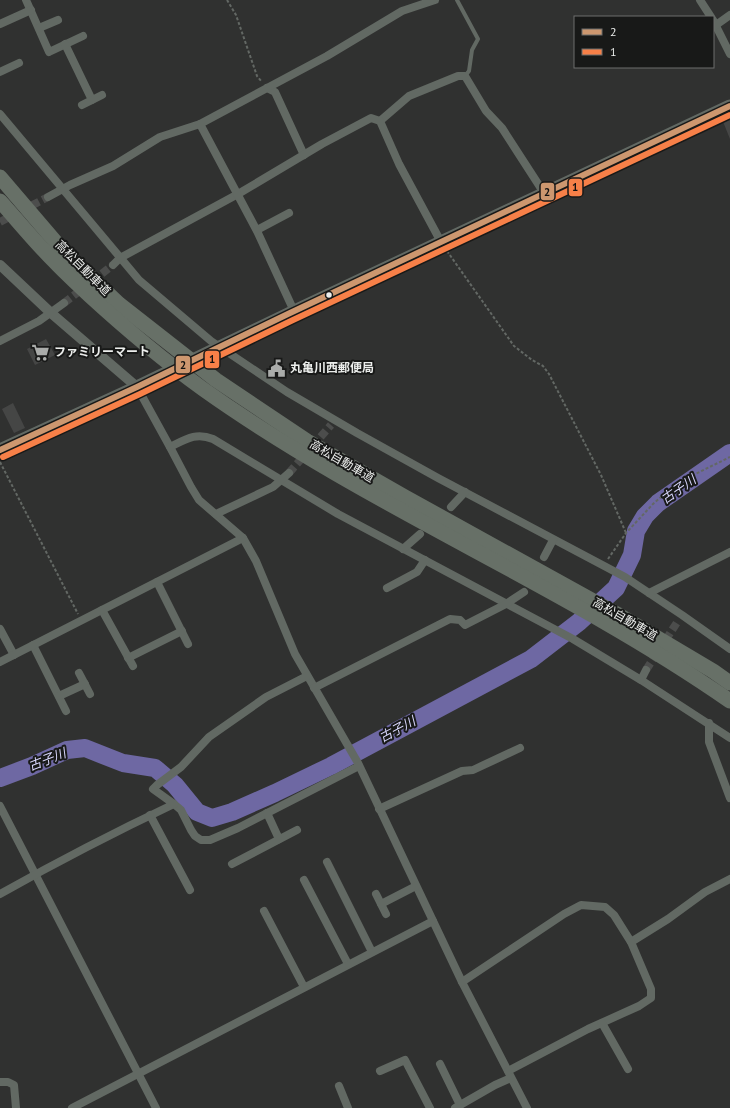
<svg xmlns="http://www.w3.org/2000/svg" width="730" height="1108" font-family="'PT Sans','Noto Sans JP',sans-serif">
  <rect width="100%" height="100%" fill="#303130"/>
  <g fill="none" stroke-linecap="round" stroke-linejoin="round">
    <!-- river -->
    <path stroke="#6e68a3" stroke-width="18" d="M 0,778 L 32,766 L 67,750 L 85,748 L 123,763 L 155,768 L 175,785 L 197,812 L 212,818 L 232,812 L 275,793 L 331,766 L 531,659 L 579,622 L 616,588 L 632,555 L 636,531 L 645,516 L 658,503 L 730,453"/>
  </g>
  <!-- building -->
  <g fill="#454645">
    <path d="M 730,115 L 730,139 L 722,119 Z"/>
    <path d="M 46,339 L 55,355 L 35,365 L 27,349 Z"/>
    <path d="M 13,403 L 25,428 L 14,433 L 2,409 Z"/>
  </g>
  <g fill="none" stroke-linecap="round" stroke-linejoin="round">
    <!-- minor-tunnel -->
    <g stroke="#4c4d4c" stroke-width="8" stroke-dasharray="8 4" stroke-linecap="butt">
      <path d="M 0,222 L 48,197"/>
      <path d="M 64,303 L 113,265"/>
      <path d="M 289,473 L 331,425"/>
      <path d="M 646,670 L 678,621"/>
    </g>
    <!-- path -->
    <g stroke="#636864" stroke-width="2" stroke-dasharray="3 2" stroke-linecap="butt">
      <path d="M 227,0 L 236,15 L 257,76 L 262,82"/>
      <path d="M 447,251 L 514,346 L 532,360 L 543,366 L 549,374 L 601,475 L 626,533"/>
      <path d="M 0,462 L 78,614"/>
      <path d="M 608,559 L 626,533 L 653,504 L 677,483 L 730,457"/>
    </g>
    <!-- service -->
    <path stroke="#626963" stroke-width="4" d="M 457,0 L 478,39 L 472,50 L 469,71 L 465,76"/>
    <!-- minor -->
    <g stroke="#626963" stroke-width="8">
      <path d="M 26,0 L 49,52 L 83,36"/>
      <path d="M 700,0 L 711,17"/>
      <path d="M 713,20 L 730,54"/>
      <path d="M 0,24 L 31,10"/>
      <path d="M 716,25 L 730,15"/>
      <path d="M 39,28 L 58,20"/>
      <path d="M 65,44 L 92,100"/>
      <path d="M 0,72 L 19,63"/>
      <path d="M 267,88 L 275,92 L 304,155"/>
      <path d="M 82,105 L 102,95"/>
      <path d="M 0,114 L 139,280 L 211,341 L 287,392 L 357,433 L 438,478 L 625,577 L 682,615 L 730,649"/>
      <path d="M 380,121 L 409,96 L 458,76 L 465,76 L 486,111 L 502,128 L 544,193"/>
      <path d="M 48,197 L 70,185 L 113,166 L 160,137 L 200,124"/>
      <path d="M 257,230 L 289,213"/>
      <path d="M 113,265 L 120,258 L 238,194 L 322,144 L 371,118 L 380,121 L 399,164 L 441,242"/>
      <path d="M 294,311 L 257,231 L 200,124 L 327,56 L 402,11 L 435,0"/>
      <path d="M 0,341 L 39,321 L 64,303"/>
      <path d="M 137,387 L 170,447 L 191,487 L 199,500 L 243,538 L 256,561 L 295,654 L 358,763 L 462,982 L 527,1108"/>
      <path d="M 170,447 C 186,439 196,432 213,439 L 338,514 L 573,639 L 641,680 L 730,738"/>
      <path d="M 451,507 L 465,492"/>
      <path d="M 216,514 L 273,487 L 289,473"/>
      <path d="M 403,549 L 420,534"/>
      <path d="M 544,557 L 553,540"/>
      <path d="M 157,582 L 188,644"/>
      <path d="M 387,588 L 417,572 L 425,560"/>
      <path d="M 649,593 L 730,552"/>
      <path d="M 102,610 L 133,666"/>
      <path d="M 0,629 L 14,655"/>
      <path d="M 33,645 L 66,711"/>
      <path d="M 128,658 L 182,631"/>
      <path d="M 0,662 L 243,538"/>
      <path d="M 79,673 L 90,694"/>
      <path d="M 641,680 L 646,670"/>
      <path d="M 314,688 L 450,619 L 460,620 L 465,625 L 506,604 L 524,592"/>
      <path d="M 59,696 L 85,684"/>
      <path d="M 709,723 L 709,742 L 730,798"/>
      <path d="M 174,804 L 181,810 L 191,830 L 195,836 L 201,840 L 210,840 L 238,828 L 359,766"/>
      <path d="M 0,806 L 156,1108"/>
      <path d="M 379,809 L 462,771 L 473,770 L 520,748"/>
      <path d="M 267,813 L 279,839"/>
      <path d="M 150,815 L 190,890"/>
      <path d="M 327,862 L 372,952"/>
      <path d="M 232,864 L 297,830"/>
      <path d="M 304,880 L 348,964"/>
      <path d="M 0,894 C 57,862 115,832 174,804 L 153,789 L 157,785 L 181,767 L 209,737 L 266,697 L 307,676"/>
      <path d="M 376,894 L 386,914"/>
      <path d="M 381,904 L 416,886"/>
      <path d="M 264,911 L 304,987"/>
      <path d="M 631,942 L 668,919 L 705,892 L 730,879"/>
      <path d="M 462,982 L 564,914 L 581,905 L 605,907 L 614,915 L 631,942 L 651,989 L 651,998 L 639,1006 L 588,1029 L 508,1071"/>
      <path d="M 602,1023 L 628,1069"/>
      <path d="M 440,1064 L 460,1105"/>
      <path d="M 380,1071 L 405,1060 L 430,1108"/>
      <path d="M 0,1082 L 8,1082 L 14,1085 L 16,1108"/>
      <path d="M 339,1086 L 348,1108"/>
      <path d="M 72,1108 L 433,921"/>
      <path d="M 455,1108 L 495,1085 L 511,1078"/>
    </g>
    <!-- tertiary -->
    <path stroke="#626963" stroke-width="10" d="M 0,265 L 51,313 L 137,387"/>
    <!-- primary -->
    <path stroke="#626963" stroke-width="13" d="M 0,450 L 137,387 L 290,313 L 730,106"/>
    <!-- motorway -->
    <g stroke="#677067" stroke-width="15">
      <path d="M 0,177 L 65,253 L 119,304 L 216,380 L 307,441 L 405,497 L 617,614 L 713,671 L 730,683"/>
      <path d="M 0,201 C 18,221 35,242 54,261 C 65,273 78,284 89,295 C 125,328 163,360 203,389 C 370,508 562,584 730,701"/>
    </g>
    <defs>
      <path id="bus-1" d="M 0,450 L 137,387 L 290,313 L 730,106"/>
      <path id="bus-2" d="M 3,457 L 140,394 L 293,320 L 730,115"/>
    </defs>
    <!-- bus-1 casing -->
    <use href="#bus-1" stroke="#181918" stroke-width="9"/>
    <!-- bus-2 casing -->
    <use href="#bus-2" stroke="#181918" stroke-width="9"/>
    <!-- bus-1 -->
    <use href="#bus-1" stroke="#cd976f" stroke-width="6"/>
    <!-- bus-2 -->
    <use href="#bus-2" stroke="#f78048" stroke-width="6"/>
  </g>
  <!-- icons -->
  <defs>
    <symbol id="supermarket-bare" viewBox="-9 -9 18 18"><path d="M-6-5.5h2.5l.6 2H6L4.5 2H-2.5L-4.4-4H-6ZM-1.5 3.2a1.3 1.3 0 1 0 .1 0ZM3 3.2a1.3 1.3 0 1 0 .1 0Z" fill="#aaacaa" stroke="#181918" stroke-width="2.5" paint-order="stroke"/></symbol>
    <symbol id="civic-bare" viewBox="-9 -9 18 18"><path d="M-.6-6.5H3V-4.5H.6V-3L4-1V1h2V6H-6V1h2V-1L-.6-3ZM-1.2 2.5V6h2.4V2.5Z" fill="#aaacaa" stroke="#181918" stroke-width="2.5" paint-order="stroke"/></symbol>
  </defs>
  <g fill-rule="evenodd">
    <use href="#supermarket-bare" x="28" y="340" width="25" height="25"/>
    <use href="#civic-bare" x="264" y="356" width="25" height="25"/>
  </g>
  <!-- markers -->
  <circle fill="#eceeec" stroke="#181918" stroke-width="1.5" cx="329" cy="295" r="3.5"/>
  <g text-anchor="middle" stroke-width="4" stroke-linejoin="round" paint-order="stroke">
    <!-- street labels -->
    <g font-size="12" fill="#eceeec" stroke="#181918">
      <text transform="translate(83 268) rotate(45)" y="4">高松自動車道</text>
      <text transform="translate(342 461) rotate(30)" y="4">高松自動車道</text>
      <text transform="translate(625 619) rotate(30)" y="4">高松自動車道</text>
    </g>
    <!-- poi labels -->
    <g font-size="12" font-weight="bold" fill="#eceeec" stroke="#181918" text-anchor="start">
      <text x="54" y="356">ファミリーマート</text>
      <text x="290" y="372">丸亀川西郵便局</text>
    </g>
    <!-- water labels -->
    <g font-size="13" font-style="italic" fill="#d8d6fb" stroke="#181918">
      <text transform="translate(678 489) rotate(-35)" y="5">古子川</text>
      <text transform="translate(397 729) rotate(-28)" y="5">古子川</text>
      <text transform="translate(47 759) rotate(-21)" y="5">古子川</text>
    </g>
  </g>
  <g stroke="#181918" stroke-width="1.5">
    <rect x="568" y="178" width="15" height="19" rx="4" fill="#f78048"/>
    <rect x="540" y="182" width="15" height="19" rx="4" fill="#cd976f"/>
    <rect x="204" y="350" width="16" height="19" rx="4" fill="#f78048"/>
    <rect x="175" y="355" width="16" height="19" rx="4" fill="#cd976f"/>
  </g>
  <g font-size="11" text-anchor="middle" font-weight="bold" fill="#111">
    <text x="575" y="191">1</text>
    <text x="547" y="196">2</text>
    <text x="212" y="363">1</text>
    <text x="183" y="369">2</text>
  </g>
  <!-- legend -->
  <rect x="574" y="16" width="140" height="52" fill="#181918" stroke="#6d6e6d"/>
  <rect x="582" y="29" width="20" height="6" fill="#cd976f" stroke="#6d6e6d"/>
  <text x="610" y="36" font-size="12" fill="#eceeec">2</text>
  <rect x="582" y="49" width="20" height="6" fill="#f78048" stroke="#6d6e6d"/>
  <text x="610" y="56" font-size="12" fill="#eceeec">1</text>
</svg>
